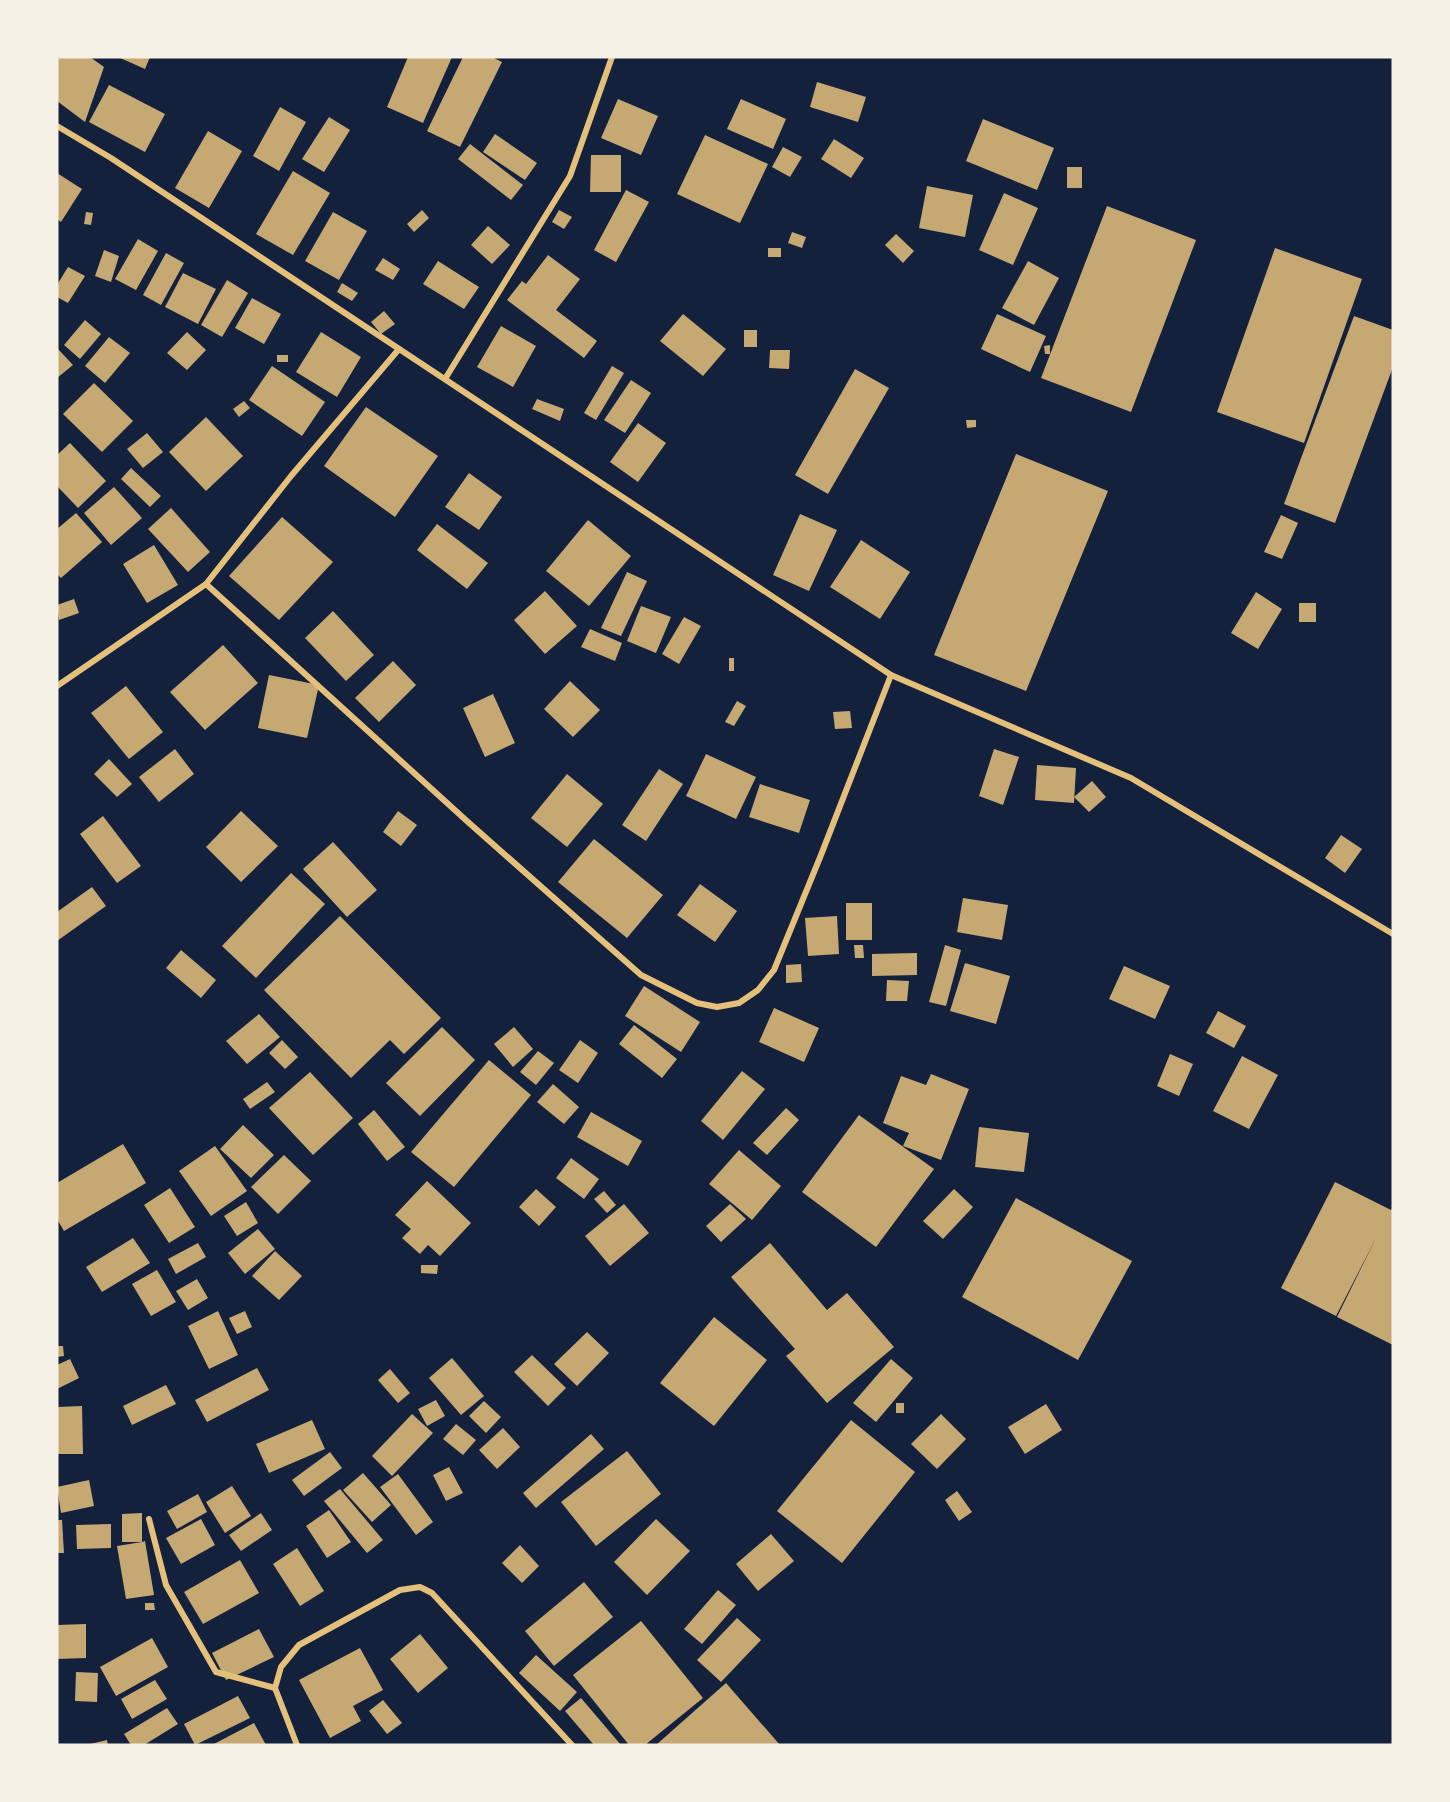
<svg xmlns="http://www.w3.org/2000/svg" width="1450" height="1802" font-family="Overpass,sans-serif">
  <rect width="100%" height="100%" fill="#14213d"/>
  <!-- building -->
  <g fill="#c6a872">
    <path d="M 57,57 L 90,57 L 104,67 L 85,122 L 57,101 Z"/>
    <path d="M 118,57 L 150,57 L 145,69 Z"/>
    <path d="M 408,57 L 452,57 L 423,123 L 387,107 Z"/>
    <path d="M 463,57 L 492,57 L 502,62 L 460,147 L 427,131 Z"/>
    <path d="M 817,82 L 866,97 L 858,122 L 810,107 Z"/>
    <path d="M 109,85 L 165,114 L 145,152 L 89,122 Z"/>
    <path d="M 618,99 L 658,116 L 641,155 L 601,138 Z"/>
    <path d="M 741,99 L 786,119 L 773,149 L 727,129 Z"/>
    <path d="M 280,107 L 306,122 L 279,171 L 253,156 Z"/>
    <path d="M 329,117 L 350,130 L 324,172 L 302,159 Z"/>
    <path d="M 983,119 L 1054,148 L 1037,190 L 966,161 Z"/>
    <path d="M 208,131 L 242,151 L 209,208 L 175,188 Z"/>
    <path d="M 495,134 L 537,163 L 525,180 L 483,152 Z"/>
    <path d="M 705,135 L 768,164 L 740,223 L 677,194 Z"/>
    <path d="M 834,139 L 864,158 L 851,178 L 821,159 Z"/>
    <path d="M 470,144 L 523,185 L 511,200 L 458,159 Z"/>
    <path d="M 783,147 L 802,157 L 790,177 L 772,167 Z"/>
    <path d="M 591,155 L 621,155 L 621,192 L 590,192 Z"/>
    <rect x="1067" y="167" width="15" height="21"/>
    <path d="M 293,171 L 330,193 L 293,255 L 256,234 Z"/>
    <path d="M 57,173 L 82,189 L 61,222 L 57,219 Z"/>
    <path d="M 927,186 L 973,195 L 965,237 L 919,228 Z"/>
    <path d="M 626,190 L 649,202 L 616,262 L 594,250 Z"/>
    <path d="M 1004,193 L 1038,208 L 1013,265 L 979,250 Z"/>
    <path d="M 1107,206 L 1196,240 L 1131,412 L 1041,378 Z"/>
    <path d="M 422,210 L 429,218 L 414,232 L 407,224 Z"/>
    <path d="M 559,210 L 572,217 L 564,229 L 552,222 Z"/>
    <path d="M 86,212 L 93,213 L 91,225 L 84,224 Z"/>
    <path d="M 333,212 L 367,231 L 339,280 L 305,261 Z"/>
    <path d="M 488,226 L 510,245 L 492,264 L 471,245 Z"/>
    <path d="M 792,232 L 806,237 L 802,248 L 788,243 Z"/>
    <path d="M 896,234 L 914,251 L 903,263 L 885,245 Z"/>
    <path d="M 138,239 L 158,251 L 136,290 L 115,279 Z"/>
    <rect x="768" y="248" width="13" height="9"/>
    <path d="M 1275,248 L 1362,279 L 1304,443 L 1217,412 Z"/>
    <path d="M 104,250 L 119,256 L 111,282 L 95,276 Z"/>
    <path d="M 166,253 L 184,263 L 161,305 L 143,295 Z"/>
    <path d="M 548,255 L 580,279 L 556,310 L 597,341 L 584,358 L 507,300 L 522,281 L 526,284 Z"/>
    <path d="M 383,258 L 400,269 L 393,280 L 375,270 Z"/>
    <path d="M 438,261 L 479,287 L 464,309 L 423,284 Z"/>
    <path d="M 1028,261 L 1059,278 L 1034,325 L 1002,308 Z"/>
    <path d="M 68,267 L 85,276 L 68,303 L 57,297 L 57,285 Z"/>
    <path d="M 183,273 L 216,289 L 198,324 L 165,307 Z"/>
    <path d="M 227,280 L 248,293 L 222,337 L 201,325 Z"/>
    <path d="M 342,283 L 358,293 L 352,301 L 337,292 Z"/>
    <path d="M 252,298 L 281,314 L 264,344 L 235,328 Z"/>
    <path d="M 384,311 L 395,324 L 381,334 L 371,322 Z"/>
    <path d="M 683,314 L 726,349 L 703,376 L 660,341 Z"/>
    <path d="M 997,314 L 1046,336 L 1030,372 L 981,349 Z"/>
    <path d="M 1354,316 L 1393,330 L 1393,367 L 1335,523 L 1284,504 Z"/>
    <path d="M 85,320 L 101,334 L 80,359 L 64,345 Z"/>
    <path d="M 501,326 L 536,346 L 513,387 L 477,367 Z"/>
    <rect x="744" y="330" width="13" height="17"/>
    <path d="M 187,332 L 206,350 L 187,370 L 167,353 Z"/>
    <path d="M 321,332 L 361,357 L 337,397 L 296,372 Z"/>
    <path d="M 109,337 L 130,353 L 105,383 L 85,366 Z"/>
    <path d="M 1050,345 L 1050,354 L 1045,354 L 1044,346 Z"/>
    <path d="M 58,349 L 73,365 L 57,378 L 57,350 Z"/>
    <path d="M 770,350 L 790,350 L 789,369 L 769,368 Z"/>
    <rect x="277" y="355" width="11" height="7"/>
    <path d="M 272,366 L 325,402 L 302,436 L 249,400 Z"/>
    <path d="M 612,366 L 624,373 L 596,420 L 584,413 Z"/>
    <path d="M 855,369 L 889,388 L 828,494 L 795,475 Z"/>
    <path d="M 631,380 L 651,393 L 625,433 L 604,420 Z"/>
    <path d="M 94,383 L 133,421 L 102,452 L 63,414 Z"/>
    <path d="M 537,399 L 564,409 L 560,421 L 532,409 Z"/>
    <path d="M 244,401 L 250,408 L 239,417 L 233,409 Z"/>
    <path d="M 366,407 L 438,456 L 395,517 L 324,466 Z"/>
    <path d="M 206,417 L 243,456 L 206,491 L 169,452 Z"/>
    <path d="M 966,420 L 976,420 L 976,427 L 967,428 Z"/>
    <path d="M 638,423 L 666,443 L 638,482 L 610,462 Z"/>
    <path d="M 147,433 L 163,452 L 143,468 L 127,449 Z"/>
    <path d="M 70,443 L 106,481 L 78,508 L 57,486 L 57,455 Z"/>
    <path d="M 1016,454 L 1108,491 L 1026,691 L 934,655 Z"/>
    <path d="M 131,468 L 161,496 L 150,507 L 121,479 Z"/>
    <path d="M 469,473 L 502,497 L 479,530 L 445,507 Z"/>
    <path d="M 114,487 L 142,518 L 111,545 L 84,513 Z"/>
    <path d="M 171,508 L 210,552 L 188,572 L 148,529 Z"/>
    <path d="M 76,513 L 102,542 L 61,578 L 57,574 L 57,529 Z"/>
    <path d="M 800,514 L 837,530 L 809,591 L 773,575 Z"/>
    <path d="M 1281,515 L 1298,523 L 1282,559 L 1264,552 Z"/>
    <path d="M 282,517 L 333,562 L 279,620 L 229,576 Z"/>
    <path d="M 588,520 L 631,556 L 589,606 L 546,571 Z"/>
    <path d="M 437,524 L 488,563 L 467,589 L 417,550 Z"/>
    <path d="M 861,540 L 910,572 L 880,619 L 830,587 Z"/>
    <path d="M 154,545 L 178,585 L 147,603 L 123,564 Z"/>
    <path d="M 627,572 L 647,581 L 621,636 L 601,628 Z"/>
    <path d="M 545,591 L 577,626 L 545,654 L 514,620 Z"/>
    <path d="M 1256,592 L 1282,609 L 1258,649 L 1231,633 Z"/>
    <path d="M 74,599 L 79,613 L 59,620 L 57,605 Z"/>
    <rect x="1299" y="603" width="17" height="19"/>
    <path d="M 641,606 L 671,617 L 656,653 L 627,641 Z"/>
    <path d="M 333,611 L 374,655 L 346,681 L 305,638 Z"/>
    <path d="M 684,617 L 701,626 L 679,664 L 662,654 Z"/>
    <path d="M 590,629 L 622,643 L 615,661 L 581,647 Z"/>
    <path d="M 223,645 L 258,683 L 205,730 L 170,692 Z"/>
    <rect x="729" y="658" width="5" height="13"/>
    <path d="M 393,661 L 416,685 L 379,722 L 355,698 Z"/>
    <path d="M 269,675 L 319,685 L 307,738 L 258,728 Z"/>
    <path d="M 570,681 L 600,710 L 573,737 L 544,709 Z"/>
    <path d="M 126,686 L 163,732 L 129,759 L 91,713 Z"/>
    <path d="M 493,694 L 515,743 L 485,757 L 463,708 Z"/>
    <path d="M 737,701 L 746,706 L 734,726 L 725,722 Z"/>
    <path d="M 850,711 L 852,728 L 835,729 L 833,712 Z"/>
    <path d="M 175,749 L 194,774 L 159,802 L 139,777 Z"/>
    <path d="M 994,749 L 1019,757 L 1003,805 L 979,796 Z"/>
    <path d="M 706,754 L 756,777 L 736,819 L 686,796 Z"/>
    <path d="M 109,759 L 132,784 L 117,797 L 94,774 Z"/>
    <path d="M 1037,765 L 1076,768 L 1074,803 L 1035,800 Z"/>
    <path d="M 659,769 L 683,784 L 646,841 L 622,825 Z"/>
    <path d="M 567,774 L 603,804 L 567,847 L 531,818 Z"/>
    <path d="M 1092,781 L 1106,797 L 1089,812 L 1074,797 Z"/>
    <path d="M 760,784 L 810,800 L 799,833 L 749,817 Z"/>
    <path d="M 241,811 L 278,846 L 241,882 L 206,847 Z"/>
    <path d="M 398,811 L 417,825 L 401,846 L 383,832 Z"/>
    <path d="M 103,816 L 141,866 L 117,883 L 80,834 Z"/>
    <path d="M 1341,835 L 1362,849 L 1345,873 L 1325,858 Z"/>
    <path d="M 594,839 L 663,895 L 627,938 L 558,882 Z"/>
    <path d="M 333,842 L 377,890 L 347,917 L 303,869 Z"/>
    <path d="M 291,873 L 325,904 L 256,978 L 222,946 Z"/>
    <path d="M 700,884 L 737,911 L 715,942 L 677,915 Z"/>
    <path d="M 92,887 L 106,906 L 57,941 L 57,912 Z"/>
    <path d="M 963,898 L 1008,905 L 1002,940 L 957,932 Z"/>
    <rect x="846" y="903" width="26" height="37"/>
    <path d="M 340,916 L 441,1018 L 404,1054 L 390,1040 L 351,1078 L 264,990 Z"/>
    <path d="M 837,916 L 839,954 L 808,956 L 805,918 Z"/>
    <path d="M 854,945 L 863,945 L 864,958 L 855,958 Z"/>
    <path d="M 945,945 L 961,950 L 946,1006 L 929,1002 Z"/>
    <path d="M 181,950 L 216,980 L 201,998 L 166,968 Z"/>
    <path d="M 917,953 L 917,975 L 872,976 L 872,954 Z"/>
    <path d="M 965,963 L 1010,976 L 996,1024 L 950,1011 Z"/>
    <path d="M 801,964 L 802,982 L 786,983 L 786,965 Z"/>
    <path d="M 1124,966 L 1170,986 L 1155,1019 L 1109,999 Z"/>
    <path d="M 887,980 L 909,981 L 907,1001 L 886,1001 Z"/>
    <path d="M 644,986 L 700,1022 L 681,1052 L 625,1016 Z"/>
    <path d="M 774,1008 L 819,1028 L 804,1062 L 759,1042 Z"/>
    <path d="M 1218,1011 L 1246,1026 L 1234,1048 L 1206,1033 Z"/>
    <path d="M 259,1014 L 280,1037 L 247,1064 L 226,1041 Z"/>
    <path d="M 634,1025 L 677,1059 L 662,1078 L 619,1044 Z"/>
    <path d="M 442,1027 L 475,1060 L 420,1116 L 386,1083 Z"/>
    <path d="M 514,1027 L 533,1049 L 513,1067 L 494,1044 Z"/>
    <path d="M 282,1040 L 298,1057 L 285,1069 L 269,1053 Z"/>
    <path d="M 580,1040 L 598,1053 L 578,1083 L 559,1070 Z"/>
    <path d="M 538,1051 L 554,1063 L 536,1085 L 520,1072 Z"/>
    <path d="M 1170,1054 L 1193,1064 L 1179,1096 L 1157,1086 Z"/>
    <path d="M 1242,1056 L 1278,1075 L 1249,1129 L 1213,1111 Z"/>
    <path d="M 489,1060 L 531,1095 L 454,1187 L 411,1152 Z"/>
    <path d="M 742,1071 L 765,1089 L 723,1140 L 701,1121 Z"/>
    <path d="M 310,1072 L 353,1118 L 313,1155 L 269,1108 Z"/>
    <path d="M 931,1074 L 969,1089 L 941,1160 L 903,1146 L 909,1133 L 883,1123 L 901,1076 L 926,1085 Z"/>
    <path d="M 267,1082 L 275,1092 L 250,1109 L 243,1099 Z"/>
    <path d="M 553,1084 L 579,1107 L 564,1124 L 537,1102 Z"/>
    <path d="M 786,1108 L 799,1120 L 767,1155 L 753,1143 Z"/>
    <path d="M 374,1110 L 405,1147 L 387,1161 L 358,1124 Z"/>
    <path d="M 591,1112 L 642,1141 L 628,1166 L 577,1137 Z"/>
    <path d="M 859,1115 L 934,1169 L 876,1247 L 802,1192 Z"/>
    <path d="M 243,1125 L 274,1155 L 251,1178 L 220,1149 Z"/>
    <path d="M 979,1127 L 1029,1133 L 1024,1172 L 975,1167 Z"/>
    <path d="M 123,1144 L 146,1183 L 64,1231 L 57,1219 L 57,1183 Z"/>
    <path d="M 215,1146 L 247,1191 L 211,1216 L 179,1171 Z"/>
    <path d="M 739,1150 L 781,1186 L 752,1220 L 709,1184 Z"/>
    <path d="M 284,1155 L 311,1181 L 278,1214 L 251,1187 Z"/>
    <path d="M 571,1158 L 599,1179 L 584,1199 L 556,1178 Z"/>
    <path d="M 427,1181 L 471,1223 L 440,1256 L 428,1245 L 420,1254 L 402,1238 L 411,1229 L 395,1215 Z"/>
    <path d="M 1335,1182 L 1391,1210 L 1393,1206 L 1393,1345 L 1337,1317 L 1376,1238 L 1336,1316 L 1281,1288 Z"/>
    <path d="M 170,1188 L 195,1227 L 169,1243 L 144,1205 Z"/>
    <path d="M 536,1189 L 556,1207 L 539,1226 L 519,1207 Z"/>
    <path d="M 954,1189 L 973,1207 L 943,1239 L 923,1221 Z"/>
    <path d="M 604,1191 L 616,1205 L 607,1213 L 594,1199 Z"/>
    <path d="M 1016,1198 L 1132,1261 L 1078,1360 L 962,1297 Z"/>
    <path d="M 246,1202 L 258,1223 L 237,1236 L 224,1216 Z"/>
    <path d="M 624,1204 L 649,1233 L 610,1266 L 585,1236 Z"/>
    <path d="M 730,1204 L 746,1219 L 721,1242 L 706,1226 Z"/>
    <path d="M 258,1229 L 275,1249 L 245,1274 L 228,1253 Z"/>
    <path d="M 133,1238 L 150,1263 L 102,1292 L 86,1267 Z"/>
    <path d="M 198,1243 L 206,1257 L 176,1274 L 168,1259 Z"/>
    <path d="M 770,1243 L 827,1310 L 847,1293 L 894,1347 L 827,1403 L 786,1356 L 795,1349 L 731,1277 Z"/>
    <path d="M 275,1251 L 302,1276 L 279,1300 L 252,1276 Z"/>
    <path d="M 421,1265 L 438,1265 L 437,1274 L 421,1273 Z"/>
    <path d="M 157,1270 L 176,1302 L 151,1316 L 132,1284 Z"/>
    <path d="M 197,1279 L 208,1298 L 188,1310 L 176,1291 Z"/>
    <path d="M 218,1311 L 238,1355 L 209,1369 L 188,1326 Z"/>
    <path d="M 245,1311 L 252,1327 L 237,1334 L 229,1318 Z"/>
    <path d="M 714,1317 L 767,1360 L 714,1426 L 660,1383 Z"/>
    <path d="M 587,1332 L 609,1353 L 577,1386 L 554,1364 Z"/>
    <path d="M 57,1346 L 63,1346 L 64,1356 L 57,1357 Z"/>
    <path d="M 532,1355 L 566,1388 L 548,1406 L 514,1372 Z"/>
    <path d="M 452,1358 L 484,1396 L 461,1415 L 429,1378 Z"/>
    <path d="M 70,1359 L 79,1378 L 57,1389 L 57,1365 Z"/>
    <path d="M 891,1359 L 913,1378 L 876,1422 L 853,1403 Z"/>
    <path d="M 257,1368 L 269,1390 L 207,1422 L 195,1400 Z"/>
    <path d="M 390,1369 L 410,1393 L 398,1403 L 378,1380 Z"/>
    <path d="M 166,1385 L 176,1404 L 132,1425 L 123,1406 Z"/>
    <path d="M 436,1400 L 445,1416 L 427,1426 L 418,1409 Z"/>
    <path d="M 484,1401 L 501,1417 L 486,1433 L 469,1416 Z"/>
    <rect x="896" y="1403" width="8" height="10"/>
    <path d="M 1046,1404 L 1062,1430 L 1025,1454 L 1008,1427 Z"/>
    <path d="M 82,1406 L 83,1454 L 57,1454 L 57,1407 Z"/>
    <path d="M 412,1414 L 433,1433 L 392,1476 L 372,1456 Z"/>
    <path d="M 941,1414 L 966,1439 L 937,1469 L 911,1444 Z"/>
    <path d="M 312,1420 L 325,1449 L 269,1473 L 256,1444 Z"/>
    <path d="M 851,1420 L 915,1472 L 842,1563 L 777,1511 Z"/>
    <path d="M 456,1424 L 476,1440 L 463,1455 L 443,1439 Z"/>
    <path d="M 503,1428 L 520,1447 L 497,1469 L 479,1450 Z"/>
    <path d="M 591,1434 L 604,1449 L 536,1508 L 523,1493 Z"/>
    <path d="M 627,1451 L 661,1494 L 596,1546 L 561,1502 Z"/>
    <path d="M 330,1452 L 342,1468 L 304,1496 L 292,1480 Z"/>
    <path d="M 449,1467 L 463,1493 L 446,1501 L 433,1475 Z"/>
    <path d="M 363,1473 L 391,1505 L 372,1522 L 343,1490 Z"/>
    <path d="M 398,1474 L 433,1522 L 416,1535 L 380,1487 Z"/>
    <path d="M 89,1480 L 94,1506 L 61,1513 L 57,1487 Z"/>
    <path d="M 232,1486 L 251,1516 L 225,1533 L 206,1502 Z"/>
    <path d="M 340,1489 L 383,1540 L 367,1553 L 324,1501 Z"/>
    <path d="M 957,1491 L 972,1512 L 959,1521 L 945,1500 Z"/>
    <path d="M 198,1494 L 207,1512 L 177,1529 L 167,1511 Z"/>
    <path d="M 329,1510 L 351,1542 L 327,1558 L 306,1526 Z"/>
    <path d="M 142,1513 L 142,1542 L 145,1541 L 154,1595 L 126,1599 L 117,1546 L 142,1542 L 122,1542 L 122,1514 Z"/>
    <path d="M 261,1513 L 272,1530 L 241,1551 L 229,1535 Z"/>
    <path d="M 201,1519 L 215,1545 L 181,1564 L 166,1538 Z"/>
    <path d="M 656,1519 L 690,1551 L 647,1595 L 614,1562 Z"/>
    <path d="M 57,1520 L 62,1520 L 64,1553 L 57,1553 Z"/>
    <path d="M 111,1524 L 111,1548 L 77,1549 L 76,1525 Z"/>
    <path d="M 771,1534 L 794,1561 L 758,1591 L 736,1564 Z"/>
    <path d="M 520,1545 L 539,1566 L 522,1583 L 502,1563 Z"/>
    <path d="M 297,1548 L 324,1591 L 300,1606 L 273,1564 Z"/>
    <path d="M 240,1560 L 259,1593 L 203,1624 L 184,1592 Z"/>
    <path d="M 584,1582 L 613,1617 L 554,1666 L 525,1631 Z"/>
    <path d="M 718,1590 L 736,1605 L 702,1644 L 684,1629 Z"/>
    <path d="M 145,1603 L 154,1603 L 155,1610 L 145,1610 Z"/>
    <path d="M 737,1618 L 761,1640 L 721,1682 L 697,1660 Z"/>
    <path d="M 641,1621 L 703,1698 L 645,1745 L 629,1745 L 573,1675 Z"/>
    <path d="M 86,1624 L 86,1658 L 57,1659 L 57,1625 Z"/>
    <path d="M 259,1629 L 274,1657 L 226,1680 L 212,1653 Z"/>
    <path d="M 420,1634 L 448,1668 L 418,1693 L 390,1659 Z"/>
    <path d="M 152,1638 L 168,1667 L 116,1696 L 100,1667 Z"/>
    <path d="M 360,1648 L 383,1690 L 353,1706 L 361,1721 L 330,1738 L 299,1680 Z"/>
    <path d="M 536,1655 L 577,1692 L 560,1711 L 519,1673 Z"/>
    <path d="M 76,1672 L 98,1673 L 97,1702 L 75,1701 Z"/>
    <path d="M 155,1680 L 167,1699 L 132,1719 L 121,1699 Z"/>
    <path d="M 726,1683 L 780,1745 L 656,1745 Z"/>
    <path d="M 238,1696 L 250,1718 L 195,1745 L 184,1724 Z"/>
    <path d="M 581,1698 L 621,1745 L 594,1745 L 565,1711 Z"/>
    <path d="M 383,1700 L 402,1723 L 387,1734 L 369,1711 Z"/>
    <path d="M 167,1708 L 178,1724 L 144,1745 L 131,1745 L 124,1734 Z"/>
    <path d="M 254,1723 L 266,1745 L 212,1745 Z"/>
    <path d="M 107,1740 L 108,1745 L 90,1745 L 90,1744 Z"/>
  </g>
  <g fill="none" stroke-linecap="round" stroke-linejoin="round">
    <!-- minor -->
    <g stroke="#e5c07b" stroke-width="6">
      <path d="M 57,126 L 111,158 L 891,675 L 1131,778 L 1393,934"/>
      <path d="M 445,379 L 570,176 L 612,57"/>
      <path d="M 206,584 L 468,822 L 641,975 L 697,1003 L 717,1007 L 739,1003 L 758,990 L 774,970 L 821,855 L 891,675"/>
      <path d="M 57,686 L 206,584 L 291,476 L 399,349"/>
      <path d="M 149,1519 L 166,1585 L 216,1672 L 275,1688"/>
      <path d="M 297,1745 L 275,1688 L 281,1667 L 299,1645 L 400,1590 L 420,1587 L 432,1593 L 572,1745"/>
    </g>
  </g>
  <!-- border -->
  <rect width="1450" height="1802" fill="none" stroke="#f6f1e7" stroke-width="117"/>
</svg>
